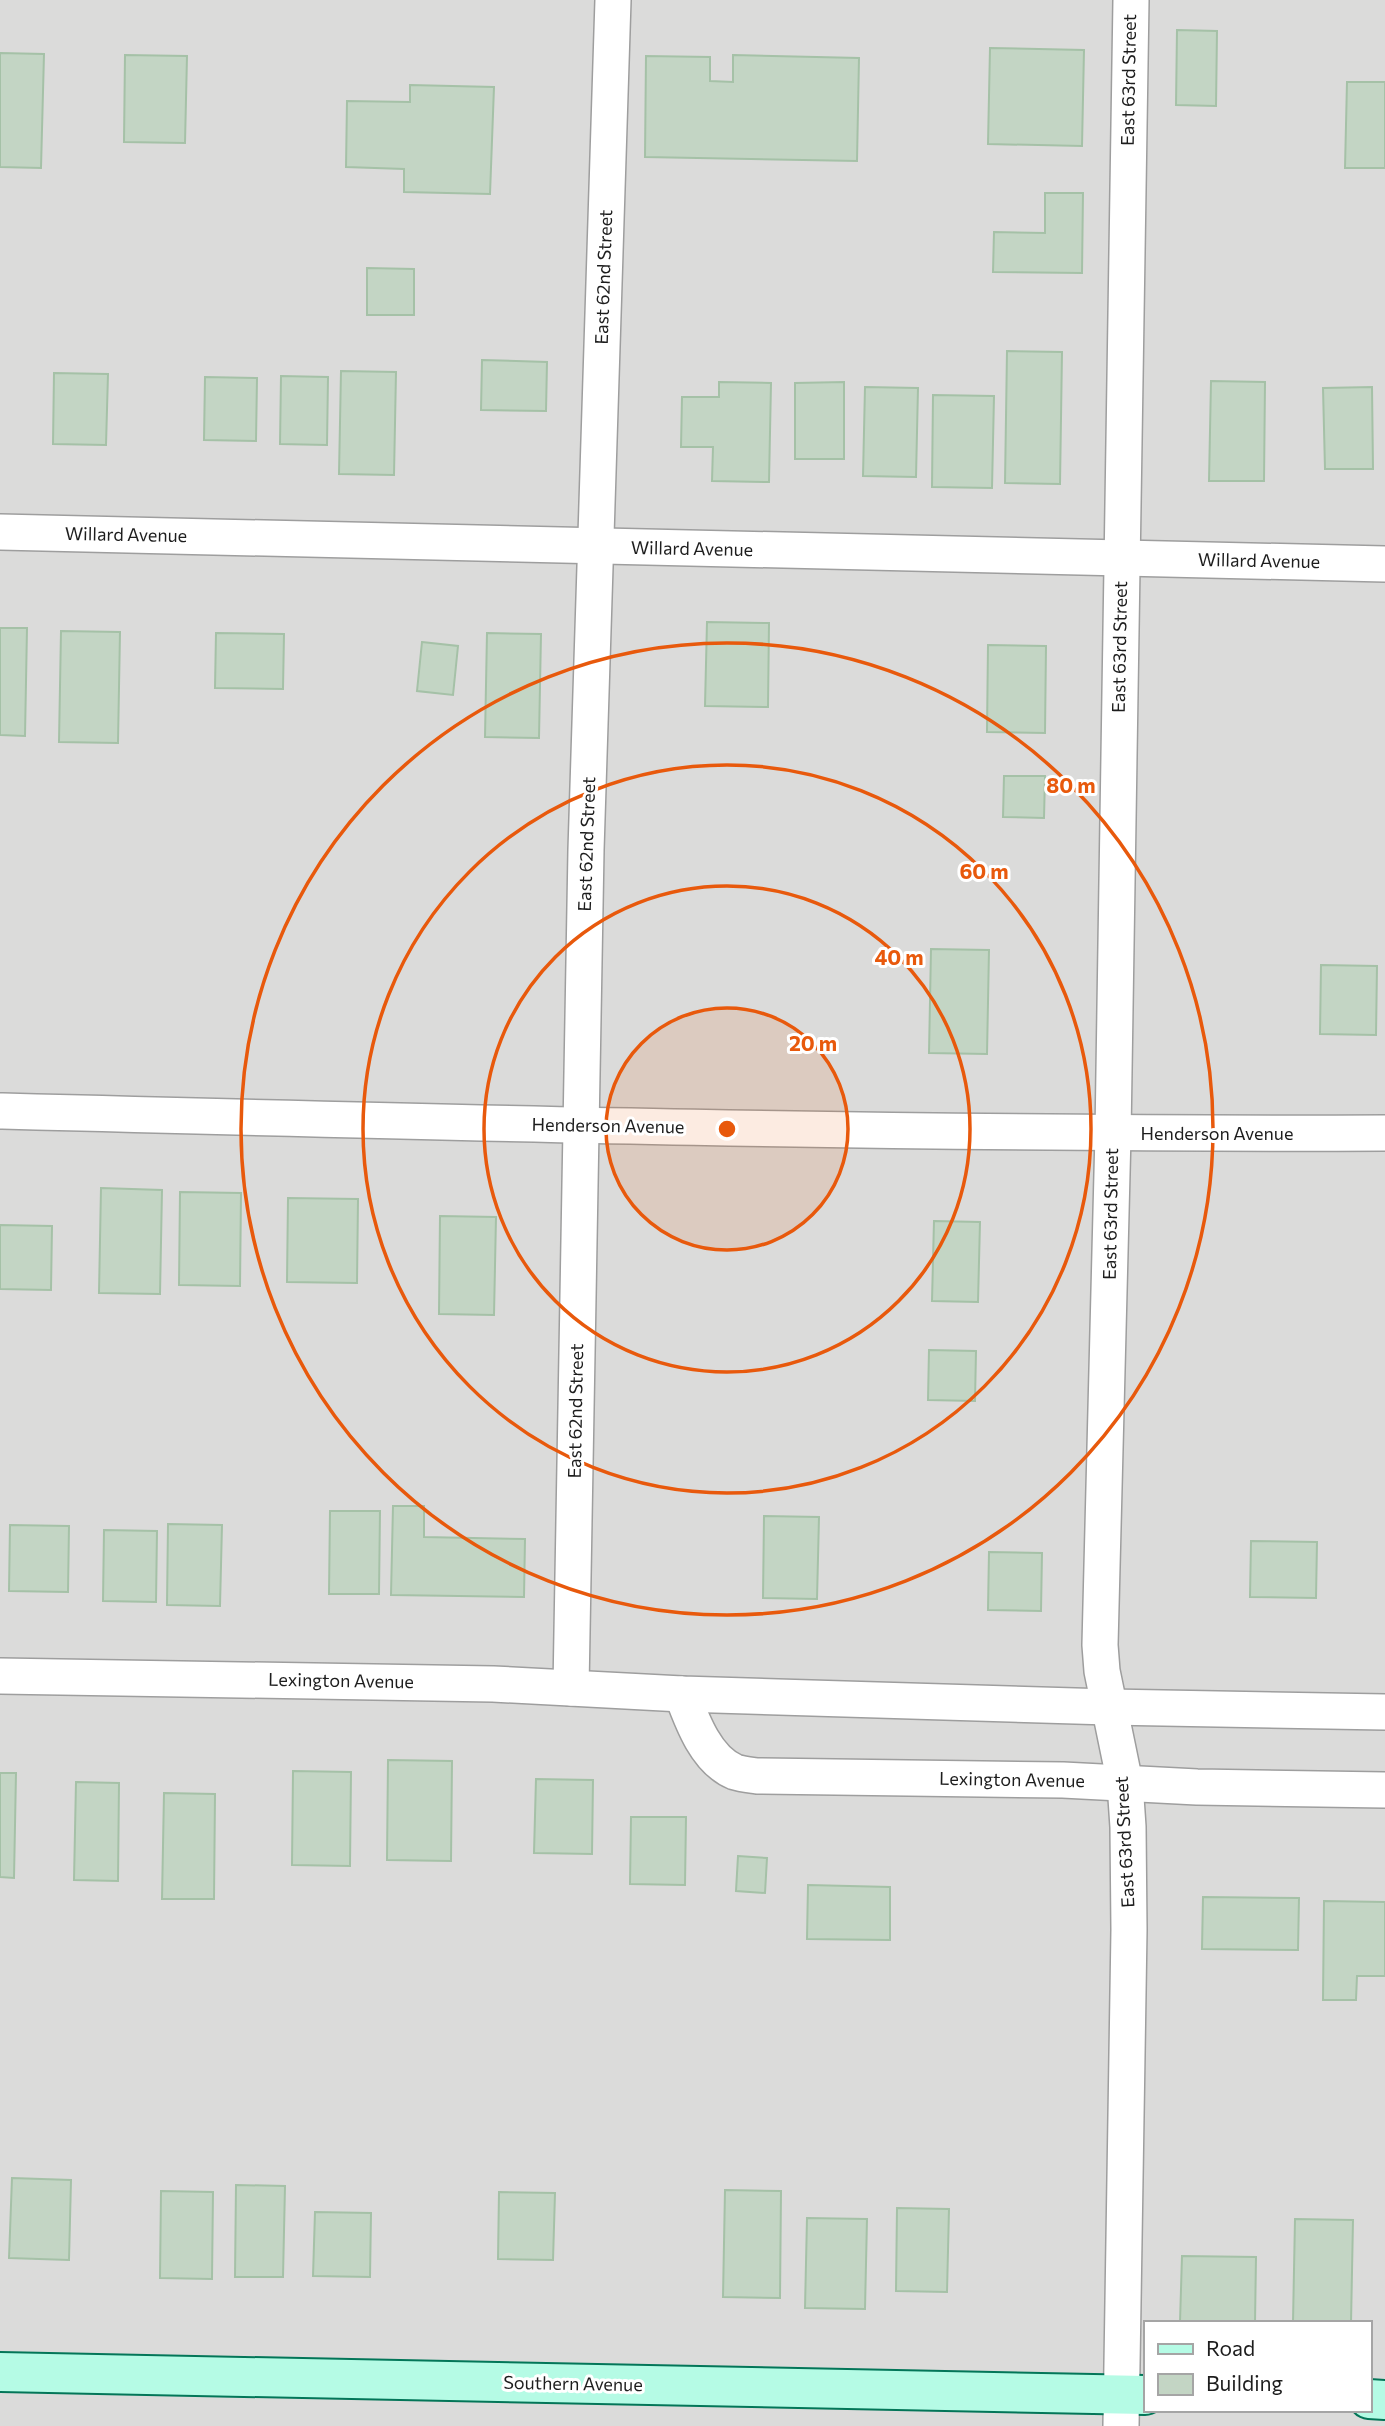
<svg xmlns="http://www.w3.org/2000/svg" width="1385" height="2426" font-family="Commissioner,sans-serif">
  <rect width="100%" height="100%" fill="#e3efe6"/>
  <!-- residential -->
  <path fill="#dbdbda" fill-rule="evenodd" d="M 0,0 L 1385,0 L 1385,2426 L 0,2426 ZM 1145,2323 L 1369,2323 L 1369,2410 L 1145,2410 Z"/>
  <!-- building -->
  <g fill="#c3d5c4" stroke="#a5c1a7" stroke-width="2">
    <path d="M 1177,30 L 1217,31 L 1216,106 L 1176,105 Z"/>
    <path d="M 990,48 L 1084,50 L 1082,146 L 988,144 Z"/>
    <path d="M 0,53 L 44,54 L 41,168 L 0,167 Z"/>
    <path d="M 125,55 L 187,56 L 185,143 L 124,142 Z"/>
    <path d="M 733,55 L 859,58 L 857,161 L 645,157 L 646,56 L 710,57 L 710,81 L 733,82 Z"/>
    <path d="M 1347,82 L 1385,82 L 1385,168 L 1345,168 Z"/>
    <path d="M 410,85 L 494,87 L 490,194 L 404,192 L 404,169 L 346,167 L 347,101 L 410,102 Z"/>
    <path d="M 1045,193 L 1083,193 L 1082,273 L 993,272 L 994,232 L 1045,233 Z"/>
    <path d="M 367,268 L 414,269 L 414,315 L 367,315 Z"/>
    <path d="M 1007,351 L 1062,352 L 1060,484 L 1005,483 Z"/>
    <path d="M 482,360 L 547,362 L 546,411 L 481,410 Z"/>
    <path d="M 341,371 L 396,372 L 394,475 L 339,474 Z"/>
    <path d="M 54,373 L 108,374 L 106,445 L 53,444 Z"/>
    <path d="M 281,376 L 328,377 L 327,445 L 280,444 Z"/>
    <path d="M 205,377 L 257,378 L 256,441 L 204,440 Z"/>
    <path d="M 1211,381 L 1265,382 L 1264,481 L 1209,481 Z"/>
    <path d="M 719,382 L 771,383 L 769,482 L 712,481 L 713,447 L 681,447 L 682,397 L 719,397 Z"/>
    <path d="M 844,382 L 844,459 L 795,459 L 795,383 Z"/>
    <path d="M 865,387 L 918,388 L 916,477 L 863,476 Z"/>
    <path d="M 1372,387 L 1373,469 L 1325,469 L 1323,388 Z"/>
    <path d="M 933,395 L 994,396 L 992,488 L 932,487 Z"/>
    <path d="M 707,622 L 769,623 L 768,707 L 705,706 Z"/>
    <path d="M 0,628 L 27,628 L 25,736 L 0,735 Z"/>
    <path d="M 61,631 L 120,632 L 118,743 L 59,742 Z"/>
    <path d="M 216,633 L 284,634 L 283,689 L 215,688 Z"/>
    <path d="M 487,633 L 541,634 L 539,738 L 485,737 Z"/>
    <path d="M 422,642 L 458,646 L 453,695 L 417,691 Z"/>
    <path d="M 988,645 L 1046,646 L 1045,733 L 987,732 Z"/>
    <path d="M 1004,776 L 1045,776 L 1044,818 L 1003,817 Z"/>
    <path d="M 931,949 L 989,950 L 987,1054 L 929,1053 Z"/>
    <path d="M 1321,965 L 1377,966 L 1376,1035 L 1320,1034 Z"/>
    <path d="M 101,1188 L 162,1190 L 160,1294 L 99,1293 Z"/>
    <path d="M 180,1192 L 241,1193 L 240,1286 L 179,1285 Z"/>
    <path d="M 288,1198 L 358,1199 L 357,1283 L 287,1282 Z"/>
    <path d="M 440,1216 L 496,1217 L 494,1315 L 439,1314 Z"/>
    <path d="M 934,1221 L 980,1222 L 978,1302 L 932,1301 Z"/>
    <path d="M 0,1225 L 52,1226 L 51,1290 L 0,1289 Z"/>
    <path d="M 929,1350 L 976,1351 L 975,1401 L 928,1400 Z"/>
    <path d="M 393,1506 L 424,1506 L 424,1537 L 525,1539 L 524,1597 L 391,1595 Z"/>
    <path d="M 330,1511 L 380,1511 L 379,1594 L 329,1594 Z"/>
    <path d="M 764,1516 L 819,1517 L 817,1599 L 763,1598 Z"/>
    <path d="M 168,1524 L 222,1525 L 220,1606 L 167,1605 Z"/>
    <path d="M 10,1525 L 69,1526 L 68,1592 L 9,1591 Z"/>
    <path d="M 104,1530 L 157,1531 L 156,1602 L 103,1601 Z"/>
    <path d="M 1251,1541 L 1317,1542 L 1316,1598 L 1250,1597 Z"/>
    <path d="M 989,1552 L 1042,1553 L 1041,1611 L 988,1610 Z"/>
    <path d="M 388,1760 L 452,1761 L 451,1861 L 387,1860 Z"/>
    <path d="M 293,1771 L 351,1772 L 350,1866 L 292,1865 Z"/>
    <path d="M 0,1773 L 16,1773 L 14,1878 L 0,1877 Z"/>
    <path d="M 536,1779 L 593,1780 L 592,1854 L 534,1853 Z"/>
    <path d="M 76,1782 L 119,1783 L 118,1881 L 74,1880 Z"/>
    <path d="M 164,1793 L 215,1794 L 214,1899 L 162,1899 Z"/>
    <path d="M 631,1817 L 686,1817 L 685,1885 L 630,1884 Z"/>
    <path d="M 738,1856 L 767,1858 L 765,1893 L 736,1891 Z"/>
    <path d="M 808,1885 L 890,1887 L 890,1940 L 807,1939 Z"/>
    <path d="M 1203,1897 L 1299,1898 L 1298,1950 L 1202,1949 Z"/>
    <path d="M 1324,1901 L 1385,1902 L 1385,1976 L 1357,1976 L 1356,2000 L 1323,2000 Z"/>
    <path d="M 12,2178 L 71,2180 L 69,2260 L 9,2258 Z"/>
    <path d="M 236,2185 L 285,2186 L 283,2277 L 235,2277 Z"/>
    <path d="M 725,2190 L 781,2191 L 780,2298 L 723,2297 Z"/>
    <path d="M 161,2191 L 213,2192 L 212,2279 L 160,2278 Z"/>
    <path d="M 499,2192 L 555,2193 L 553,2260 L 498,2259 Z"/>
    <path d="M 897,2208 L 949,2209 L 947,2292 L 896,2291 Z"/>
    <path d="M 315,2212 L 371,2213 L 370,2277 L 313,2276 Z"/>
    <path d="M 807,2218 L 867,2219 L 865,2309 L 805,2308 Z"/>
    <path d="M 1295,2219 L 1353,2220 L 1351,2323 L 1293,2322 Z"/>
    <path d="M 1182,2256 L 1256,2257 L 1255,2323 L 1180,2322 Z"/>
  </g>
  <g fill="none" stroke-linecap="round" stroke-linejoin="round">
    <defs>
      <g id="street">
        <path d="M 0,532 L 1385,564"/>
        <path d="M 0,1111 C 462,1123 923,1135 1385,1133"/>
        <path d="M 0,1676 L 493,1684 L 682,1694 L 1109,1707 L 1385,1712"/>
        <path d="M 571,1688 L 586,850 L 613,0"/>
        <path d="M 682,1694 C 692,1721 706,1760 735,1772 C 741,1774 750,1775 757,1776 L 1063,1780 L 1197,1787 L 1385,1790"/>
        <path d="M 1121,2426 L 1129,1930 L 1128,1827 L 1125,1783 L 1102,1671 L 1100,1645 L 1113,1134 L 1131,0"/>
      </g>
      <g id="secondary">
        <path d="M 0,2372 L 1145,2395"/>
        <path d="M 1369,2399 L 1385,2400"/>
      </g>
    </defs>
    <!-- street casing -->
    <use href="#street" stroke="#9e9e9e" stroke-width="38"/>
    <!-- secondary casing -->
    <use href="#secondary" stroke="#037658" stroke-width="42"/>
    <!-- street -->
    <use href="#street" stroke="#fff" stroke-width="35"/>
    <!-- secondary -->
    <use href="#secondary" stroke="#b5fbe5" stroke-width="38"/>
  </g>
  <!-- distance rings -->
  <circle cx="727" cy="1129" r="121" fill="#e8590c" fill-opacity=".12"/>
  <g fill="none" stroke="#e8590c" stroke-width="3.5">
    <circle cx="727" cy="1129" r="121"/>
    <circle cx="727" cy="1129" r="243"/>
    <circle cx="727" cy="1129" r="364"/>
    <circle cx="727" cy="1129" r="486"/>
  </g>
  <g text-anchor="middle" stroke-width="6" stroke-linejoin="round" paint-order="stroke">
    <!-- street labels -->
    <g font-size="18" fill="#1d1d1d" stroke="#fff">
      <text transform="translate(1129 80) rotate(-89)" y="6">East 63rd Street</text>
      <text transform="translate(604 277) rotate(-88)" y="6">East 62nd Street</text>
      <text transform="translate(126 535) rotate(1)" y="6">Willard Avenue</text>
      <text transform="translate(692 549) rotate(1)" y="6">Willard Avenue</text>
      <text transform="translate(1259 561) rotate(1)" y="6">Willard Avenue</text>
      <text transform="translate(1120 647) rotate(-89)" y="6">East 63rd Street</text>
      <text transform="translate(587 844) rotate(-88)" y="6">East 62nd Street</text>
      <text transform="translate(608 1126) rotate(1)" y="6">Henderson Avenue</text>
      <text x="1217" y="1140">Henderson Avenue</text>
      <text transform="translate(1111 1214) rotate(-89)" y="6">East 63rd Street</text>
      <text transform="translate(576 1411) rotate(-89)" y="6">East 62nd Street</text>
      <text transform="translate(341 1681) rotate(1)" y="6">Lexington Avenue</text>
      <text transform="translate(1012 1780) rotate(1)" y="6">Lexington Avenue</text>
      <text transform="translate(1125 1842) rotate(-93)" y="6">East 63rd Street</text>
      <text transform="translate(573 2384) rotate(1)" y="6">Southern Avenue</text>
    </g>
  </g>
  <circle cx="727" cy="1129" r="10" fill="#e8590c" stroke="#fff" stroke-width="3.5"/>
  <g font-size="21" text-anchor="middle" font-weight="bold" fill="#e8590c" stroke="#fff" stroke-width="6" stroke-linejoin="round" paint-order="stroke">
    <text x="1071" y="793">80 m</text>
    <text x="984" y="879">60 m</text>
    <text x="899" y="965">40 m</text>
    <text x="813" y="1051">20 m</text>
  </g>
  <!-- legend -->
  <rect x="1144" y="2321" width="228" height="91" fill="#ffffff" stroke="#a5a5a5" stroke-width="2"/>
  <rect x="1158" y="2344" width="35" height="10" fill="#b5fbe5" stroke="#a5a5a5" stroke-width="2"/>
  <text x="1206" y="2356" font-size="21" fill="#1d1d1d">Road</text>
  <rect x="1158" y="2374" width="35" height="21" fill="#c3d5c4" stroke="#a5a5a5" stroke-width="2"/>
  <text x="1206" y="2391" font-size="21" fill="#1d1d1d">Building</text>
</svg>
